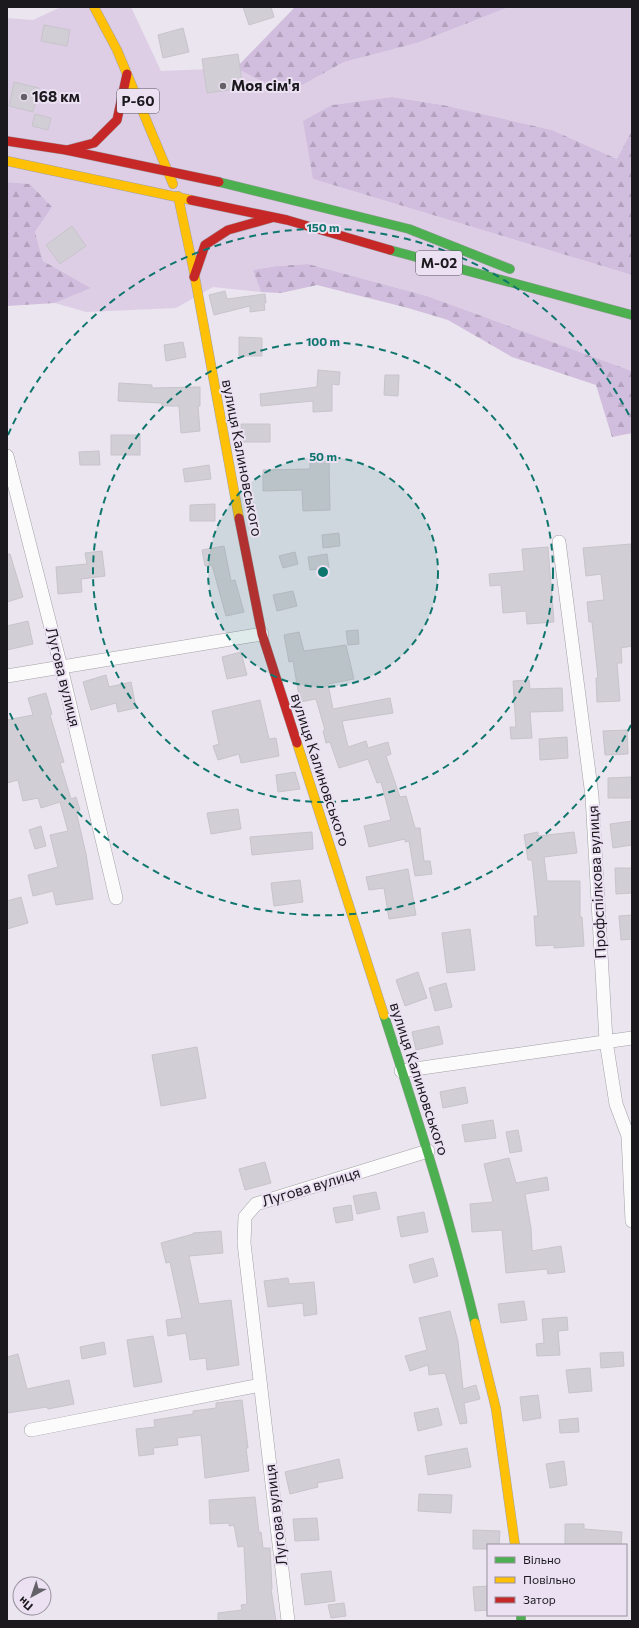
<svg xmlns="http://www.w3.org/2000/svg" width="639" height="1628" font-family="Commissioner,sans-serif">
  <defs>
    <pattern id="forest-firs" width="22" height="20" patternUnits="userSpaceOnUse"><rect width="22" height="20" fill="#d1bddd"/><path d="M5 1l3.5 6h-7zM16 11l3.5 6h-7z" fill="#b3a2bd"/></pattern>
  </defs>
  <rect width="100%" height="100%" fill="#eae5ee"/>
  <!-- grass -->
  <path fill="#ddcee6" d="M 61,7 L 131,7 L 161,71 L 236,68 L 286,94 L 344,62 L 417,43 L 509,7 L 632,7 L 632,130 L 617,159 L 552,130 L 443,105 L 392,97 L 332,105 L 313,179 L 632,275 L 632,371 L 427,296 L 308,264 L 277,266 L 253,270 L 261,292 L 213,287 L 176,308 L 86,312 L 55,303 L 91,288 L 43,261 L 35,232 L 52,207 L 30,184 L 7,182 L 7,18 L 33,20 Z"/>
  <!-- forest -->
  <g fill="url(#forest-firs)">
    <path d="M 295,7 L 509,7 L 417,43 L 344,62 L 286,94 L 236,68 Z"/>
    <path d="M 392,97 L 443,105 L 552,130 L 617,159 L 632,130 L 632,275 L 313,179 L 303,121 L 332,105 Z"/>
    <path d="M 7,182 L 30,184 L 52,207 L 35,232 L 43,261 L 91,288 L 55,303 L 7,306 Z"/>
    <path d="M 308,264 L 427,296 L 632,371 L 632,433 L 612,437 L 596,385 L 512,357 L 448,320 L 408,308 L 317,285 L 281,293 L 261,292 L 253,270 L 277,266 Z"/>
  </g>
  <!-- building -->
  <g fill="#d2ced5" stroke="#c8c4cb">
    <path d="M 243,7 L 271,7 L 274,17 L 249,25 Z"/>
    <path d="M 44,25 L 70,30 L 67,46 L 41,41 Z"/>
    <path d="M 183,28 L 189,52 L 163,58 L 158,35 Z"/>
    <path d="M 238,54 L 243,88 L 207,93 L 202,59 Z"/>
    <path d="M 14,82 L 39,88 L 33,112 L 9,106 Z"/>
    <path d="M 35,114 L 51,118 L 48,130 L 32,126 Z"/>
    <path d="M 72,226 L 86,246 L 60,264 L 46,245 Z"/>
    <path d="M 225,291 L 227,299 L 265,294 L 266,303 L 264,303 L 265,310 L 250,312 L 250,306 L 214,315 L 209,295 Z"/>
    <path d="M 239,337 L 262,338 L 262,356 L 239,356 Z"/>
    <path d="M 183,342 L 186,357 L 166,361 L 164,345 Z"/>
    <path d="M 318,370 L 340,372 L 339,385 L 332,384 L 332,411 L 313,412 L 313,401 L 261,406 L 260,394 L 317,387 Z"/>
    <path d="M 385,375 L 399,375 L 398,396 L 384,395 Z"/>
    <path d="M 119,383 L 152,385 L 152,388 L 200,387 L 200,406 L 198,406 L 200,431 L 181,433 L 179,406 L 162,406 L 162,403 L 118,401 Z"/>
    <path d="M 241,424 L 270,424 L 270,442 L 242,442 Z"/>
    <rect x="111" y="435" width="29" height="20"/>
    <path d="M 99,451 L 100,465 L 80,465 L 79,452 Z"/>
    <path d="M 310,458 L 329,459 L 330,510 L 303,511 L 302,490 L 263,491 L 263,470 L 310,469 Z"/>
    <path d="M 209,465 L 211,479 L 185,482 L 183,469 Z"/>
    <path d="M 215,504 L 215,521 L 190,521 L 190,505 Z"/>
    <path d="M 339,533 L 340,546 L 323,548 L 322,535 Z"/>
    <path d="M 631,544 L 632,646 L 621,648 L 622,663 L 617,663 L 620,701 L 597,702 L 596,678 L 598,678 L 592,622 L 589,622 L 587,602 L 604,600 L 601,574 L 586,576 L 583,548 Z"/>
    <path d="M 224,546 L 231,581 L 235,580 L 244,612 L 226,616 L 212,565 L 205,566 L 202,550 Z"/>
    <path d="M 548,547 L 554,622 L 527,624 L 526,611 L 503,613 L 501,585 L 490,586 L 489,574 L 524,571 L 522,549 Z"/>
    <path d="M 102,551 L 105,576 L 81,579 L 82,592 L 58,594 L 56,567 L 87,564 L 85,553 Z"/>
    <path d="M 295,552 L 298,564 L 283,568 L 279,556 Z"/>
    <path d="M 7,554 L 10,554 L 23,597 L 7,602 Z"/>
    <path d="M 327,554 L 329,568 L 310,570 L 308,557 Z"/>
    <path d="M 293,591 L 297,606 L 277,611 L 273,595 Z"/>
    <path d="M 28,621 L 33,644 L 7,650 L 7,626 Z"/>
    <path d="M 358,630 L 359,644 L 348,645 L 346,631 Z"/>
    <path d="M 299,632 L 304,651 L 346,645 L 354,679 L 328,684 L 333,709 L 390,698 L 393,713 L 342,721 L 348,747 L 366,741 L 368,748 L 388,742 L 391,754 L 386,756 L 400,797 L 406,796 L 415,828 L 420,828 L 424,861 L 430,861 L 432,874 L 415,876 L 409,841 L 405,842 L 405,839 L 369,847 L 364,826 L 391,820 L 381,782 L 377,783 L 368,759 L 339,768 L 330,742 L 326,743 L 323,731 L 325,730 L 316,699 L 300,702 L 293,661 L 289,662 L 284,635 Z"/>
    <path d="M 241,652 L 247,675 L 227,679 L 222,657 Z"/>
    <path d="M 106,675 L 109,687 L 131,682 L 136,708 L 118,712 L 116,703 L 91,710 L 83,682 Z"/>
    <path d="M 529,680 L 530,689 L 562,688 L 563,711 L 530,712 L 532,738 L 511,739 L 510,727 L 516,727 L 513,681 Z"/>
    <path d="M 46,693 L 52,714 L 50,715 L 64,762 L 60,763 L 71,799 L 76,797 L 80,810 L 76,811 L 86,854 L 93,899 L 56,905 L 53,891 L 33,896 L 28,875 L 58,867 L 50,835 L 68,831 L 60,802 L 41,808 L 38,798 L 23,801 L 18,780 L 7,783 L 7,720 L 33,715 L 28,698 Z"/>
    <path d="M 260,700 L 269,739 L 276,738 L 279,756 L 241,763 L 239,754 L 218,760 L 213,746 L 219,744 L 212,711 Z"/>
    <path d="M 627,730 L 628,754 L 605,755 L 603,731 Z"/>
    <path d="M 567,737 L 568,758 L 540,760 L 539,739 Z"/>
    <path d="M 295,772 L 300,789 L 278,792 L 276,775 Z"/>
    <path d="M 631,777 L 632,798 L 608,798 L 608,778 Z"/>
    <path d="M 238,809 L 241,829 L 211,834 L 207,813 Z"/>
    <path d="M 632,821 L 632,845 L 613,848 L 610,824 Z"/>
    <path d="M 41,826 L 46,846 L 35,849 L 29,830 Z"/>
    <path d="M 312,832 L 313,849 L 252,855 L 250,837 Z"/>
    <path d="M 538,832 L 538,836 L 574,832 L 577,853 L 544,857 L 547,881 L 580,881 L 580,917 L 582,917 L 584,946 L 554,948 L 554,945 L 536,946 L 534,916 L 538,916 L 532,860 L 528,860 L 524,835 Z"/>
    <path d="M 615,868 L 632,868 L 632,893 L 616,894 Z"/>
    <path d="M 408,869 L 416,915 L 389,919 L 384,888 L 369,890 L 366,877 Z"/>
    <path d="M 300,880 L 303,902 L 274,906 L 271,883 Z"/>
    <path d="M 21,897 L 28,923 L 7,929 L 7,901 Z"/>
    <path d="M 632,915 L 632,939 L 621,940 L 619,916 Z"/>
    <path d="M 470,929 L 475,970 L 447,973 L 442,933 Z"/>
    <path d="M 418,972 L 427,998 L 405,1006 L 396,980 Z"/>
    <path d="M 446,983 L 452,1007 L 435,1011 L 429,988 Z"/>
    <path d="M 439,1026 L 443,1044 L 416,1050 L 412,1032 Z"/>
    <path d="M 197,1047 L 206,1098 L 161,1106 L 152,1055 Z"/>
    <path d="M 465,1087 L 468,1103 L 443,1108 L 440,1092 Z"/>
    <path d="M 493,1120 L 496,1138 L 465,1142 L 462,1125 Z"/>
    <path d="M 518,1130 L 522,1151 L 510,1153 L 506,1132 Z"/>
    <path d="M 509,1158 L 516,1183 L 547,1177 L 549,1190 L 525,1194 L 531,1228 L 532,1251 L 561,1246 L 565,1272 L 548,1274 L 547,1269 L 506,1273 L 502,1230 L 472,1232 L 470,1204 L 493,1202 L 484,1164 Z"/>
    <path d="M 265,1162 L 271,1183 L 245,1190 L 239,1169 Z"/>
    <path d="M 376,1192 L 380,1209 L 357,1214 L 353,1196 Z"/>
    <path d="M 351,1205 L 353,1220 L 336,1223 L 333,1208 Z"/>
    <path d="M 424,1212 L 428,1232 L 401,1237 L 397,1217 Z"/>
    <path d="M 221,1231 L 223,1253 L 189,1256 L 199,1304 L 231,1300 L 239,1365 L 207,1370 L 206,1358 L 190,1360 L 186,1333 L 168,1336 L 166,1320 L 182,1318 L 170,1262 L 166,1263 L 161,1243 L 193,1234 L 193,1233 Z"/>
    <path d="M 433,1258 L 438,1276 L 414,1283 L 409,1265 Z"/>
    <path d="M 288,1278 L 289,1284 L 314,1282 L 317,1314 L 304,1316 L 303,1303 L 268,1307 L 264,1281 Z"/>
    <path d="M 524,1301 L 527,1320 L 501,1323 L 498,1304 Z"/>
    <path d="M 450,1311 L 458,1341 L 463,1389 L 476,1385 L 480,1399 L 464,1403 L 467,1423 L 460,1424 L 445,1373 L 429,1375 L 428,1365 L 410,1371 L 405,1356 L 427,1350 L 419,1318 Z"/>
    <path d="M 567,1317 L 568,1330 L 558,1331 L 560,1355 L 537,1356 L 536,1344 L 544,1343 L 542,1319 Z"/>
    <path d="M 153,1336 L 162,1382 L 134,1387 L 127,1340 Z"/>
    <path d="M 104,1342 L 106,1354 L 82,1359 L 80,1347 Z"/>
    <path d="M 623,1352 L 624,1366 L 601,1368 L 600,1353 Z"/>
    <path d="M 18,1354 L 27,1389 L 69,1380 L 74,1404 L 48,1409 L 47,1407 L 7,1413 L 7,1357 Z"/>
    <path d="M 590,1368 L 592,1391 L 569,1393 L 566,1370 Z"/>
    <path d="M 538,1395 L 541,1418 L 523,1421 L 520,1397 Z"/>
    <path d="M 242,1400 L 248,1448 L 246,1448 L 249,1471 L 205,1478 L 201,1435 L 177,1438 L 178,1445 L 153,1448 L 154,1454 L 139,1456 L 136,1429 L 155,1427 L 154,1420 L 193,1414 L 193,1411 L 216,1408 L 216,1403 Z"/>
    <path d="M 438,1408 L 442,1425 L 418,1431 L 414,1413 Z"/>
    <path d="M 578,1418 L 579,1432 L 560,1433 L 559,1420 Z"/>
    <path d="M 467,1448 L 471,1467 L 428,1475 L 425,1456 Z"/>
    <path d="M 339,1459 L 343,1478 L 317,1483 L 318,1487 L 290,1494 L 285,1472 Z"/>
    <path d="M 564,1461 L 567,1485 L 550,1488 L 546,1464 Z"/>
    <path d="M 419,1494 L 452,1495 L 451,1513 L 418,1511 Z"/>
    <path d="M 255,1497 L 259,1533 L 261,1532 L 263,1548 L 270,1548 L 272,1589 L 271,1589 L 276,1621 L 218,1621 L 218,1613 L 242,1610 L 241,1605 L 247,1604 L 244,1546 L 238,1547 L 234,1525 L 229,1526 L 229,1523 L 210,1524 L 209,1500 Z"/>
    <path d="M 317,1518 L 319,1540 L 295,1541 L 293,1519 Z"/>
    <path d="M 565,1524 L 584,1524 L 584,1529 L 622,1532 L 621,1545 L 565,1545 Z"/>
    <path d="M 473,1530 L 500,1531 L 499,1545 L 488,1545 L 488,1549 L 473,1549 Z"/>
    <path d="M 331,1571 L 335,1601 L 305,1605 L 301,1574 Z"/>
    <path d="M 488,1586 L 488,1610 L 475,1611 L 473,1587 Z"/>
    <path d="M 344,1603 L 346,1616 L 331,1618 L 328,1605 Z"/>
  </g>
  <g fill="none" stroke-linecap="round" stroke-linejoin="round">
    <defs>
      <g id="street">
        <path d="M 7,456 L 61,667 L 116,898"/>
        <path d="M 559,542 L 592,796 L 606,1041 L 616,1104 L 628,1136 L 632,1221"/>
        <path d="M 7,676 L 262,634"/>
        <path d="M 401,1071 L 632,1038"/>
        <path d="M 31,1430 L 260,1385"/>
        <path d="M 288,1621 L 244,1243 L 245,1217 L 256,1204 L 428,1151"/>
      </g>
      <g id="fast">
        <path d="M 219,182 L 409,229 L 510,269"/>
        <path d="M 390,250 L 632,315"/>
        <path d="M 384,1015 C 417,1117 450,1219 475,1323"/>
        <path d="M 521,1615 L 521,1621"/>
      </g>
      <g id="slow">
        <path d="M 94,7 L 117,50 L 173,184"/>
        <path d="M 7,161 L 191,200"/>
        <path d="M 178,196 L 193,267 L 239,518"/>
        <path d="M 297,743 L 384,1015"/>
        <path d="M 475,1323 L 496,1409 L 515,1545"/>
      </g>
      <g id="jam">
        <path d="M 7,141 L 66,150 L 219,182"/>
        <path d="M 67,150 L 94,143 L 117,120 L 127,74"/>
        <path d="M 191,200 L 287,220 L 390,250"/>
        <path d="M 194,277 L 205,245 L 228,230 L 271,218"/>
        <path d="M 239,518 L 262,634 L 297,743"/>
      </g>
    </defs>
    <!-- street casing -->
    <use href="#street" stroke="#a4a0a6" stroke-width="14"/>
    <!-- fast casing -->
    <use href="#fast" stroke="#a4a0a6" stroke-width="10"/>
    <!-- slow casing -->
    <use href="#slow" stroke="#a4a0a6" stroke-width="10"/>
    <!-- jam casing -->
    <use href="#jam" stroke="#a4a0a6" stroke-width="10"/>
    <!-- street -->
    <use href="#street" stroke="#fcfbfc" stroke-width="13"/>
    <!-- fast -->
    <use href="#fast" stroke="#4caf50" stroke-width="9"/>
    <!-- slow -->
    <use href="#slow" stroke="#ffc107" stroke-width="9"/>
    <!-- jam -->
    <use href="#jam" stroke="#c62828" stroke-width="9"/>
  </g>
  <!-- distance rings -->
  <circle cx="323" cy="572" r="115" fill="#0f766e" fill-opacity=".12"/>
  <g fill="none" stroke="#0f766e" stroke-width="2" stroke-dasharray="7 5">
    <circle cx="323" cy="572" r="115"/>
    <circle cx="323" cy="572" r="230"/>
    <path d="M631 725A344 344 0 0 1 8 709M8 435A344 344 0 0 1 631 419"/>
  </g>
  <!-- markers -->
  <g fill="#636067" stroke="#ebe1f2" stroke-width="1.5">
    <circle cx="223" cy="86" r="4"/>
    <circle cx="24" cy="97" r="4"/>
  </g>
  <g text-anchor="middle" stroke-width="4" stroke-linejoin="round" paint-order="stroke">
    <!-- shield labels -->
    <g fill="#ebe1f2" stroke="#59545e" stroke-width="1">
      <rect x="117" y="89" width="42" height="24" rx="3"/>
      <rect x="416" y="251" width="46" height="24" rx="3"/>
    </g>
    <g font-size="14" font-weight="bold" fill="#1b181e">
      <text x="138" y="106">Р-60</text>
      <text x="439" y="268">М-02</text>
    </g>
    <!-- poi labels -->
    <g font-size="15" font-weight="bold" fill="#1b181e" stroke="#ebe1f2" text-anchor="start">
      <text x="231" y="91">Моя сім'я</text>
      <text x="32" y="102">168 км</text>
    </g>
    <!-- street labels -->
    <g font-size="15" fill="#1b181e" stroke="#ebe1f2">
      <text transform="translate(242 458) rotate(79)" y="5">вулиця Калиновського</text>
      <text transform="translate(63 677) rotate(76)" y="5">Лугова вулиця</text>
      <text transform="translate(320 770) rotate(72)" y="5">вулиця Калиновського</text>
      <text transform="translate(597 882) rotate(-93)" y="5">Профспілкова вулиця</text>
      <text transform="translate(419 1079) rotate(72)" y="5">вулиця Калиновського</text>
      <text transform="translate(311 1187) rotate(-17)" y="5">Лугова вулиця</text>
      <text transform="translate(276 1515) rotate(-97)" y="5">Лугова вулиця</text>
    </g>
  </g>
  <circle cx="323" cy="572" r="6" fill="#0f766e" stroke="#ebe1f2" stroke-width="2"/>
  <g font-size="12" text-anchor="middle" font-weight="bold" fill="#0f766e" stroke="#ebe1f2" stroke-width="4" stroke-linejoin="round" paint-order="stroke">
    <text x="323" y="232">150 m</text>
    <text x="323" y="346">100 m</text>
    <text x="323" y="461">50 m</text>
  </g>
  <!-- border -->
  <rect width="639" height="1628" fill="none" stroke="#1b181e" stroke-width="16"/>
  <!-- legend -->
  <rect x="487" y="1544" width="140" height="72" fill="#ebe1f2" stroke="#98919d"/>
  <rect x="495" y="1557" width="20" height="6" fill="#4caf50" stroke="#98919d"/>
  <text x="523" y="1564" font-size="12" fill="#1b181e">Вільно</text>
  <rect x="495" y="1577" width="20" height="6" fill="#ffc107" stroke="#98919d"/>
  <text x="523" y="1584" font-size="12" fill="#1b181e">Повільно</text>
  <rect x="495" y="1597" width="20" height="6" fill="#c62828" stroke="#98919d"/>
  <text x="523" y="1604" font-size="12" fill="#1b181e">Затор</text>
  <!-- north arrow -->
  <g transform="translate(32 1596) rotate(220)"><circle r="19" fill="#ebe1f2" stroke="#98919d"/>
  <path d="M0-3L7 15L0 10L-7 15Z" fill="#636067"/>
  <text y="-6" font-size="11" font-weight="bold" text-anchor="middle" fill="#1b181e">Пн</text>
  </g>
</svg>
